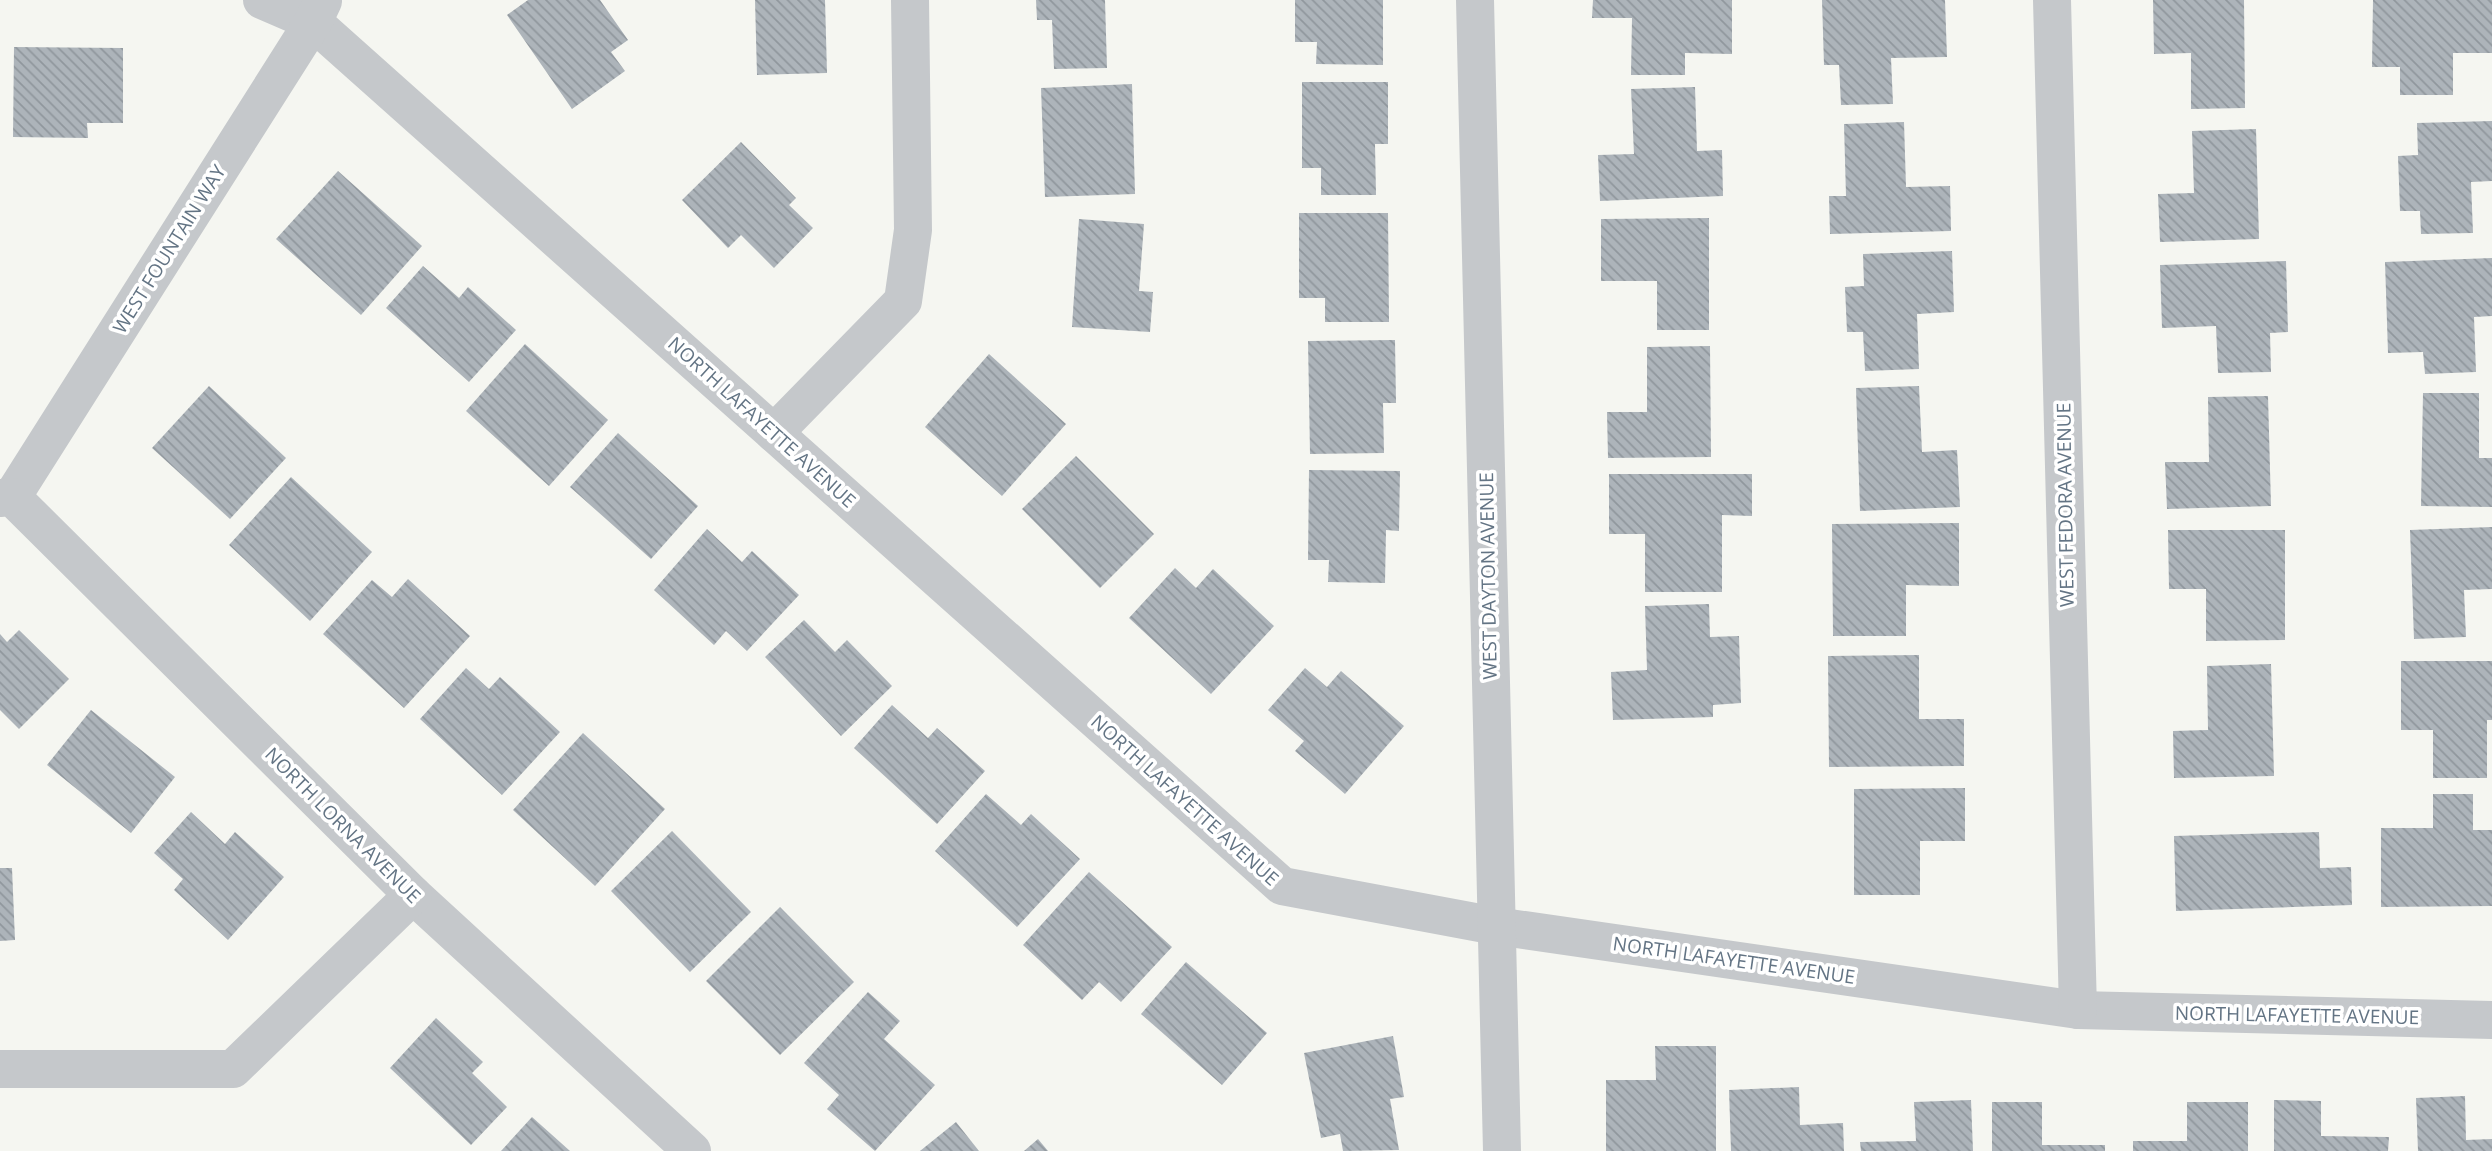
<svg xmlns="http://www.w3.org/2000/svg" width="2492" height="1151" font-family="'Open Sans',sans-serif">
  <defs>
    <pattern id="building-back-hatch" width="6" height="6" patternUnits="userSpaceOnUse" patternTransform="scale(1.75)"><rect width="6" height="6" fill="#adb4ba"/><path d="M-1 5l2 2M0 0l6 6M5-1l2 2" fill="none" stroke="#90979d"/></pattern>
  </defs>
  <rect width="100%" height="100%" fill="#f5f6f1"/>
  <!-- building -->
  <g fill="url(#building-back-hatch)">
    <path d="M 528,0 L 600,0 L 628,40 L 611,52 L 625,71 L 572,109 L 507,15 Z"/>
    <path d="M 755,0 L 825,0 L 827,73 L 757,75 Z"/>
    <path d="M 1036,0 L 1105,0 L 1107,68 L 1054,69 L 1052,20 L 1037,20 Z"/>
    <path d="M 1295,0 L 1383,0 L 1383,65 L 1316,64 L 1317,42 L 1295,42 Z"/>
    <path d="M 1593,0 L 1732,0 L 1732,54 L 1685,53 L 1685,75 L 1631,75 L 1632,18 L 1592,18 Z"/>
    <path d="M 1822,0 L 1945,0 L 1947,57 L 1891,58 L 1893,104 L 1841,105 L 1839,65 L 1824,65 Z"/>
    <path d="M 2153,0 L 2244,0 L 2245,108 L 2191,109 L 2191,53 L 2154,54 Z"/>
    <path d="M 2373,0 L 2492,0 L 2492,53 L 2453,53 L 2453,95 L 2400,95 L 2400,67 L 2372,67 Z"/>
    <path d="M 14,47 L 123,48 L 123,123 L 87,123 L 88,138 L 13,137 Z"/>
    <path d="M 1302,82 L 1388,82 L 1388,144 L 1375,144 L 1376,195 L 1321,195 L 1321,168 L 1302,168 Z"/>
    <path d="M 1132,84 L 1135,194 L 1045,197 L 1041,88 Z"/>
    <path d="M 1695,87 L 1697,151 L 1722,150 L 1723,196 L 1600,201 L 1598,155 L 1634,154 L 1631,89 Z"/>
    <path d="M 2492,121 L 2492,181 L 2471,182 L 2473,233 L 2421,234 L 2420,211 L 2400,211 L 2398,156 L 2418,155 L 2417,123 Z"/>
    <path d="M 1904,122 L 1906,187 L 1950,186 L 1951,231 L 1830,234 L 1829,196 L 1846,196 L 1844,124 Z"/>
    <path d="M 2256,129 L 2259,239 L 2160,242 L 2158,194 L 2194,193 L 2192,131 Z"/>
    <path d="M 741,142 L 796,198 L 789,205 L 813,228 L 774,268 L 741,235 L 728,248 L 682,200 Z"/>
    <path d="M 338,171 L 422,246 L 361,315 L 276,239 Z"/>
    <path d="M 1299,213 L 1388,213 L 1389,322 L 1325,322 L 1325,298 L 1299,298 Z"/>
    <path d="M 1709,218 L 1709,330 L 1657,330 L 1657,281 L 1601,281 L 1601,219 Z"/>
    <path d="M 1079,219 L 1144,224 L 1139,291 L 1153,292 L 1150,332 L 1072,327 Z"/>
    <path d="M 1952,251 L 1954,312 L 1917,314 L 1919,369 L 1865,371 L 1863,332 L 1847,332 L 1845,287 L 1864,286 L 1863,254 Z"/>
    <path d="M 2492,258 L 2492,316 L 2474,317 L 2476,372 L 2425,374 L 2423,352 L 2388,353 L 2385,262 Z"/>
    <path d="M 2286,261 L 2288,332 L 2270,333 L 2271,372 L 2218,373 L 2216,326 L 2162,328 L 2160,265 Z"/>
    <path d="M 423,266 L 459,298 L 468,287 L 516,330 L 469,382 L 386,308 Z"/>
    <path d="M 1395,340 L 1396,403 L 1383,403 L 1384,453 L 1310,454 L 1308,341 Z"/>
    <path d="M 525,344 L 608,420 L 549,486 L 466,411 Z"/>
    <path d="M 1710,346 L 1711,457 L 1608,458 L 1607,412 L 1647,412 L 1647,347 Z"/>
    <path d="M 989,354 L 1066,424 L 1002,496 L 925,427 Z"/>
    <path d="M 209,386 L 286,458 L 230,519 L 152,448 Z"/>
    <path d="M 1919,386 L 1922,452 L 1957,450 L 1960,507 L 1860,511 L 1856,388 Z"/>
    <path d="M 2423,393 L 2479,393 L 2479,458 L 2492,458 L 2492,507 L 2421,506 Z"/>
    <path d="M 2268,396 L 2271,506 L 2167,509 L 2165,462 L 2209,462 L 2208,397 Z"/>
    <path d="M 618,433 L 698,506 L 651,559 L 570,487 Z"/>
    <path d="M 1076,456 L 1154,534 L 1100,588 L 1022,509 Z"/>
    <path d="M 1309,470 L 1400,471 L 1399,531 L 1386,530 L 1385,583 L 1328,582 L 1329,560 L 1308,560 Z"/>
    <path d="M 1609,474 L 1752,474 L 1752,516 L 1722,515 L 1722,592 L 1645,592 L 1645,534 L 1609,534 Z"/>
    <path d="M 291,477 L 372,552 L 310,621 L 229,545 Z"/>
    <path d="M 1959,523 L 1959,586 L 1906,585 L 1906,636 L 1833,636 L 1832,524 Z"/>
    <path d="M 2492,527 L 2492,589 L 2464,590 L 2466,637 L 2414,639 L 2410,530 Z"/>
    <path d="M 707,529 L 742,562 L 752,551 L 799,595 L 747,651 L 726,631 L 714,645 L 654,590 Z"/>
    <path d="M 2168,530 L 2285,530 L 2285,640 L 2206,641 L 2206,589 L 2169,589 Z"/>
    <path d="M 1175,568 L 1196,588 L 1213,569 L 1274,626 L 1211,694 L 1129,618 Z"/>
    <path d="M 408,579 L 470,636 L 404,708 L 323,634 L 372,580 L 392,597 Z"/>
    <path d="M 1709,604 L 1710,637 L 1739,636 L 1741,703 L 1713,705 L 1713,717 L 1613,720 L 1611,672 L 1647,670 L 1645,606 Z"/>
    <path d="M 804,620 L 835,652 L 847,640 L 892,686 L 841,736 L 765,657 Z"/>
    <path d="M 19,630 L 69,679 L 19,729 L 0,710 L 0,634 L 7,642 Z"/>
    <path d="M 1919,655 L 1919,719 L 1964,719 L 1964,766 L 1829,767 L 1828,656 Z"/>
    <path d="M 2401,661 L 2492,661 L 2492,720 L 2487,720 L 2487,778 L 2433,778 L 2433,730 L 2401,730 Z"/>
    <path d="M 2271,664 L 2274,776 L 2174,778 L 2173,731 L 2208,730 L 2207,666 Z"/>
    <path d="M 466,668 L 489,689 L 500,677 L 560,732 L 502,795 L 420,719 Z"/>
    <path d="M 1305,668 L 1327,687 L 1341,671 L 1404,726 L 1345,794 L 1295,751 L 1304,741 L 1268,710 Z"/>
    <path d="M 892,705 L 928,738 L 937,728 L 985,771 L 937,824 L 854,748 Z"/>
    <path d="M 91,710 L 175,777 L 131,833 L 47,765 Z"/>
    <path d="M 583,733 L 665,809 L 595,886 L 513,810 Z"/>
    <path d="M 1965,788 L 1965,841 L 1920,841 L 1920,895 L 1854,895 L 1854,789 Z"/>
    <path d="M 986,794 L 1021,825 L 1031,814 L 1080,859 L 1017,927 L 935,851 Z"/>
    <path d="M 2433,794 L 2473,794 L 2473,830 L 2492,830 L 2492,906 L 2381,907 L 2381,828 L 2433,828 Z"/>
    <path d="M 191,812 L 225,844 L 235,832 L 284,877 L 228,940 L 174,890 L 183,879 L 154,853 Z"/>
    <path d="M 672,831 L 751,912 L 690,972 L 611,891 Z"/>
    <path d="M 2319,832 L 2320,868 L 2351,867 L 2352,905 L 2176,911 L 2174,836 Z"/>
    <path d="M 0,868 L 12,868 L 15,940 L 0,941 Z"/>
    <path d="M 1089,872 L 1172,947 L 1121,1002 L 1099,982 L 1082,1000 L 1023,945 Z"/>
    <path d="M 780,907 L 854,982 L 780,1055 L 706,981 Z"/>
    <path d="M 1186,962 L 1267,1033 L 1222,1085 L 1141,1014 Z"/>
    <path d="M 868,992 L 900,1021 L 884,1039 L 935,1085 L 875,1151 L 827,1109 L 839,1095 L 804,1063 Z"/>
    <path d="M 436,1018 L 483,1062 L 472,1073 L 507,1107 L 471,1145 L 390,1068 Z"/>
    <path d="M 1393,1036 L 1404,1097 L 1390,1099 L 1399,1150 L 1343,1151 L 1340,1134 L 1321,1138 L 1304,1053 Z"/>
    <path d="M 1655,1046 L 1716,1046 L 1716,1151 L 1606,1151 L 1606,1080 L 1656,1080 Z"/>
    <path d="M 1799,1087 L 1800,1125 L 1843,1123 L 1844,1151 L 1731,1151 L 1729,1090 Z"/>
    <path d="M 2465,1096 L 2466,1140 L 2492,1139 L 2492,1151 L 2418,1151 L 2416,1098 Z"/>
    <path d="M 1971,1100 L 1973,1151 L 1861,1151 L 1860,1142 L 1916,1141 L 1914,1102 Z"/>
    <path d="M 2274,1100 L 2321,1101 L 2321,1136 L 2389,1137 L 2388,1151 L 2274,1151 Z"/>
    <path d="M 1992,1102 L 2042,1102 L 2042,1145 L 2105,1145 L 2105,1151 L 1992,1151 Z"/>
    <path d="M 2187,1102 L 2248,1102 L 2248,1151 L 2133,1151 L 2133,1141 L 2187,1141 Z"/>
    <path d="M 532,1117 L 570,1151 L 501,1151 Z"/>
    <path d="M 956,1122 L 979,1151 L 920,1151 Z"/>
    <path d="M 1038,1139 L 1048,1151 L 1024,1151 Z"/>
  </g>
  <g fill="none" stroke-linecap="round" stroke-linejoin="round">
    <!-- minor -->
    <g stroke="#c5c8cb" stroke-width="38">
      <path d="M 262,0 L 313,22 L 1282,886 L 1496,926 L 2078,1010 L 2492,1020"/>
      <path d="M 1475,0 L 1502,1151"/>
      <path d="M 2052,0 L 2078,1010"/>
      <path d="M 774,433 L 903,301 L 913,230 L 910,0"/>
      <path d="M 12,497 L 313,22 L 323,1"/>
      <path d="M 0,498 L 12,497 L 413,895 L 692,1151"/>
      <path d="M 0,1069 L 233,1069 L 413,895"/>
    </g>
  </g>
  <g text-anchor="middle" stroke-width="7" stroke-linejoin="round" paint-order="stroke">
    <!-- street labels -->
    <g font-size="19" fill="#637484" stroke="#fff">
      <text transform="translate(169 249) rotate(-58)" y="7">WEST FOUNTAIN WAY</text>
      <text transform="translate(762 422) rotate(42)" y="7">NORTH LAFAYETTE AVENUE</text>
      <text transform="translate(2065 505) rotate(-91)" y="7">WEST FEDORA AVENUE</text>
      <text transform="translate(1488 576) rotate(-91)" y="7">WEST DAYTON AVENUE</text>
      <text transform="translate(1185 800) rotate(42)" y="7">NORTH LAFAYETTE AVENUE</text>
      <text transform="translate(343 825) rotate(45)" y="7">NORTH LORNA AVENUE</text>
      <text transform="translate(1734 960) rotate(8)" y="7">NORTH LAFAYETTE AVENUE</text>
      <text transform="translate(2297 1015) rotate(1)" y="7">NORTH LAFAYETTE AVENUE</text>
    </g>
  </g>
</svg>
